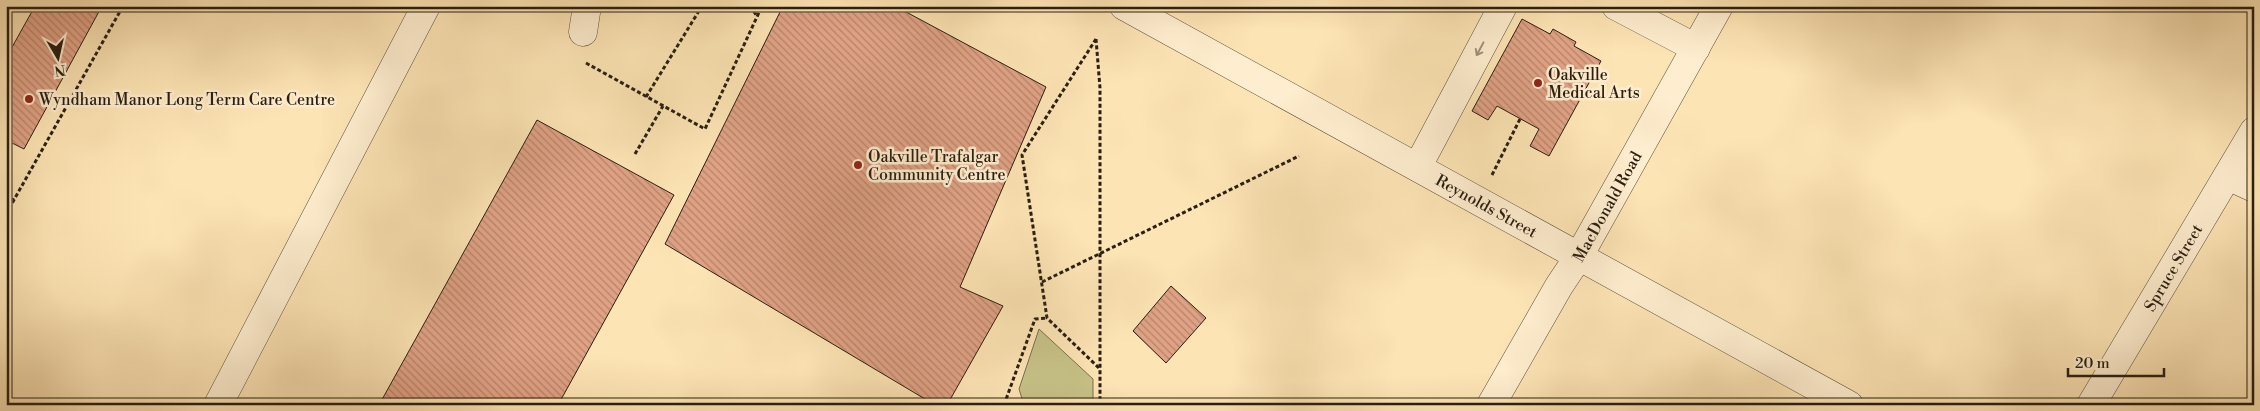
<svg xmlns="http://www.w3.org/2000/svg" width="2260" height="411" font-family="'Libre Bodoni',serif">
  <defs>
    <pattern id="building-back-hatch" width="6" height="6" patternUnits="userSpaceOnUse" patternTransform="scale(1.25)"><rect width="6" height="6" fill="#e0a285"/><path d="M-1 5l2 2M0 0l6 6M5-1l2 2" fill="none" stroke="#b6836b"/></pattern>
  </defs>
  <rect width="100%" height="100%" fill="#fde4b4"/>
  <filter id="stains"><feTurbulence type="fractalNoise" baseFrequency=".004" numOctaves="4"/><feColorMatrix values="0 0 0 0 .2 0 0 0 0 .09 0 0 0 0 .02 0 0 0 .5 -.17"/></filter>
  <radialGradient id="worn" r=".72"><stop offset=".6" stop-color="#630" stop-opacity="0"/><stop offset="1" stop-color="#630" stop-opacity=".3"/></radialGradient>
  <!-- green -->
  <path fill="#c7c288" stroke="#78704c" d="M 1039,329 L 1093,379 L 1093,405 L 1024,405 L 1019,389 Z"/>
  <!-- building -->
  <g fill="url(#building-back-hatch)" stroke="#2a1e11">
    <path d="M 35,6 L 102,6 L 24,149 L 6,140 L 6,58 Z"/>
    <path d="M 783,6 L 895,6 L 1046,87 L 960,287 L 1003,306 L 947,405 L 935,405 L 665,244 Z"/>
    <path d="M 1522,19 L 1550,34 L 1553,29 L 1576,42 L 1574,46 L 1601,61 L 1549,156 L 1530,146 L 1539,129 L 1497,106 L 1488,120 L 1472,111 Z"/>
    <path d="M 537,120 L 674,195 L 558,405 L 379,405 Z"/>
    <path d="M 1171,286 L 1206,318 L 1166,363 L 1133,331 Z"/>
  </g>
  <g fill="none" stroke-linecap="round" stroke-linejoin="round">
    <defs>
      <g id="minor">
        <path id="s1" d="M 1124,6 L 1849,405"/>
        <path d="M 1616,6 L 1696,48"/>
        <path d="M 583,32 L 587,6"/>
        <path d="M 1418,166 L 1503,6"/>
        <path d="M 2228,176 L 2254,188"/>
        <path d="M 218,405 L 426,6"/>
        <path id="s2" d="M 1491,405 L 1559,286 L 1579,256 L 1719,6"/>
        <path id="s3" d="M 2091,405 L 2254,131"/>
      </g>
    </defs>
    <!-- minor casing -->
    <use href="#minor" stroke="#5f503a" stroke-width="29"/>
    <!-- path -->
    <g stroke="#2a1e11" stroke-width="3" stroke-dasharray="4 2.5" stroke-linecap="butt">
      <path d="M 750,6 L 757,16"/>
      <path d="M 1096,39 L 1022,155 L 1047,318 L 1100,369"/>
      <path d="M 1096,39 L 1100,88 L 1100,405"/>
      <path d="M 586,63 L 705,129 L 762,6"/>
      <path d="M 646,97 L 702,6"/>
      <path d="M 635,154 L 663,106"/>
      <path d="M 1492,175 L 1520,119"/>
      <path d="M 6,196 L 14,200"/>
      <path d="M 6,214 L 123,6"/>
      <path d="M 1042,282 L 1299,156"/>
      <path d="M 1004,405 L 1035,319 L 1047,318"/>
    </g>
    <!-- minor -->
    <use href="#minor" stroke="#feedce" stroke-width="28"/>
  </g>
  <!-- one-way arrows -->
  <defs><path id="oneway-shaft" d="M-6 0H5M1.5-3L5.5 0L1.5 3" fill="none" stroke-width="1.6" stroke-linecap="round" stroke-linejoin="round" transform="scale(1.25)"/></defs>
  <use stroke="#9f9079" href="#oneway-shaft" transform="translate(1480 49) rotate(118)"/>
  <!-- markers -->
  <g fill="#8f2418" stroke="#feedce" stroke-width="2">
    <circle cx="1538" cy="83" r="5"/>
    <circle cx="29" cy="99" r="5"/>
    <circle cx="858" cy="165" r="5"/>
  </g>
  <g text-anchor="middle" stroke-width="5" stroke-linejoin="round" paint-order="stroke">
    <!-- poi labels -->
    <g font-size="16" fill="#2a1e11" stroke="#feedce" text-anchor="start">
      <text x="1548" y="80">Oakville<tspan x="1548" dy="18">Medical Arts</tspan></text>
      <text x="39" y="105">Wyndham Manor Long Term Care Centre</text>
      <text x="868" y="162">Oakville Trafalgar<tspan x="868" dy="18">Community Centre</tspan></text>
    </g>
    <!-- street labels -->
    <g font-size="16" fill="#2a1e11" stroke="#feedce">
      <text dy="6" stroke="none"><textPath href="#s1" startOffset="414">Reynolds Street</textPath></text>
      <text dy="6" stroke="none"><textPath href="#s2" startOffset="230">MacDonald Road</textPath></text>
      <text dy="6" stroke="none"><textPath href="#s3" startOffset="160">Spruce Street</textPath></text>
    </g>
  </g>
  <!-- margin -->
  <rect width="2260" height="411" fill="none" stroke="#fde4b4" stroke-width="25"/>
  <rect x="8" y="8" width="2245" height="396" fill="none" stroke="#2a1e11" stroke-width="2.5"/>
  <rect x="12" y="12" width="2235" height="386" fill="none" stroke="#2a1e11"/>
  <!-- north arrow -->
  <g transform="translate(58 58) rotate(171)" stroke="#feedce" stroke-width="4" paint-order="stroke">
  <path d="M0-4L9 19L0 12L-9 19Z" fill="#2a1e11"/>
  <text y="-8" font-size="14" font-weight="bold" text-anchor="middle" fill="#2a1e11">N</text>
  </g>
  <!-- scale -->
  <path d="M2068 368v8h96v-8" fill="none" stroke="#2a1e11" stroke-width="2.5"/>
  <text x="2075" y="368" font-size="15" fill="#2a1e11" stroke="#feedce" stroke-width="4" paint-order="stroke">20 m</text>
  <rect width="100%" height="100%" filter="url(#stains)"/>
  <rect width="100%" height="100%" fill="url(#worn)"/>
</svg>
